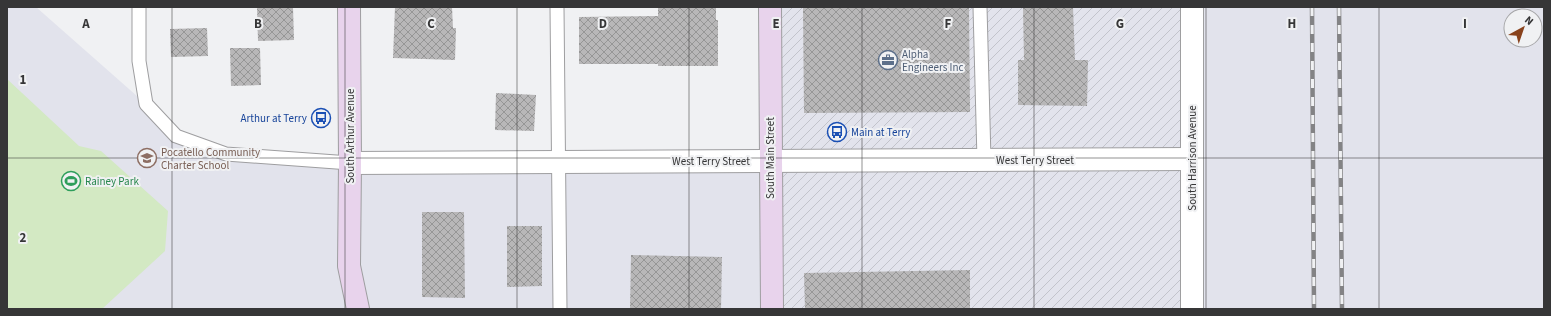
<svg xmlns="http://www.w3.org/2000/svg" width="1551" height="316" font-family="'Source Sans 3',sans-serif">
  <defs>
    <pattern id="industrial-furrows" width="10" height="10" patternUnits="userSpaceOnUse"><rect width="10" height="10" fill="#e2e3ec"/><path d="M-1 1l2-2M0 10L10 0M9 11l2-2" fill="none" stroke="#c2c3cb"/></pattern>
    <pattern id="building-cross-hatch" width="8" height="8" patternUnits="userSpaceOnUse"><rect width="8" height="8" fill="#b8b7b8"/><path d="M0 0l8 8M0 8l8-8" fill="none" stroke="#969696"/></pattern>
  </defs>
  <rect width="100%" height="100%" fill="#f0f1f3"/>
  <!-- built -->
  <g fill="#e2e3ec" fill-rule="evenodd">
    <path d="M 7,7 L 36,7 L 146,104 L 176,136 L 226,154 L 350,163 L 770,161 L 772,309 L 7,309 Z"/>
    <path d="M 1192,7 L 1544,7 L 1544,309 L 1192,309 ZM 1511,16 L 1535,16 L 1535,40 L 1511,40 Z"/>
  </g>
  <!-- industrial -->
  <rect fill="url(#industrial-furrows)" x="770" y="7" width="422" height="302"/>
  <!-- grass -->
  <path fill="#d3e9c3" d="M 7,79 L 79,146 L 101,151 L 168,211 L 165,251 L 102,309 L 7,309 Z"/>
  <!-- building -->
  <g fill="url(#building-cross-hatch)">
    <path d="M 257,7 L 293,7 L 294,40 L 258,41 Z"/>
    <path d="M 395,7 L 452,7 L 453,28 L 456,28 L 455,60 L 393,58 Z"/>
    <path d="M 658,7 L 716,7 L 716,20 L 718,20 L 718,66 L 658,66 L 658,64 L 579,64 L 579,17 L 658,16 Z"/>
    <path d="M 803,7 L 969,7 L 970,112 L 804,113 Z"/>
    <path d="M 1023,7 L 1073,7 L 1075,60 L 1088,60 L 1087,106 L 1018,105 L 1018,60 L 1024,60 Z"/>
    <path d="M 207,28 L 208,56 L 171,57 L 170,29 Z"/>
    <path d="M 230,48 L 260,48 L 261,85 L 231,86 Z"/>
    <path d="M 496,93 L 536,95 L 534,131 L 495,130 Z"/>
    <path d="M 422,212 L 464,212 L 465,298 L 422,297 Z"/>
    <path d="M 507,226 L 542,226 L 542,286 L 507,287 Z"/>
    <path d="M 631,255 L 722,257 L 721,309 L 630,309 Z"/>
    <path d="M 970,270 L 970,309 L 805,309 L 804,273 Z"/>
  </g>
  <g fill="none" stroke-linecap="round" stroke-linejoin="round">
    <defs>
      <g id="service">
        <path d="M 139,7 L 139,61 L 146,104 L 176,136 L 226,154 L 350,163"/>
        <path d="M 557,7 L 560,309"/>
        <path d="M 980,7 L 984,160"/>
      </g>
      <g id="minor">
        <path d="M 350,163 L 1192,159"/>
        <path d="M 1192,309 L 1192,7"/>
      </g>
      <g id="secondary">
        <path d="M 349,7 L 350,163 L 349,266 L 358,309"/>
        <path d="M 770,7 L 772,309"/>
      </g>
    </defs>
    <!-- service casing -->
    <use href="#service" stroke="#9e9ea0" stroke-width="15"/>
    <!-- minor casing -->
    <use href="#minor" stroke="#9e9ea0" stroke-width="24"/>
    <!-- secondary casing -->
    <use href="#secondary" stroke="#9e9ea0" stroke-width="24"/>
    <!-- service -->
    <use href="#service" stroke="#fff" stroke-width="13"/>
    <!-- minor -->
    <use href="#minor" stroke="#fff" stroke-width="22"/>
    <!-- secondary -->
    <use href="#secondary" stroke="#e8d3ec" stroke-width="22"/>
    <defs>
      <g id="rail">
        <path d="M 1312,7 L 1314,309"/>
        <path d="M 1339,7 L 1342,309"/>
      </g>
    </defs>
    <!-- rail casing -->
    <use href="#rail" stroke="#838385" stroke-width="4.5"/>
    <!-- rail -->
    <use href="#rail" stroke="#f0f1f3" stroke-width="3" stroke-dasharray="9" stroke-linecap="butt"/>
  </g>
  <!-- grid -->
  <path fill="none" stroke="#363637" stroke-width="1" stroke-opacity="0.55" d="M 172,7 L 172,309M 345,7 L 345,309M 517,7 L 517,309M 689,7 L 689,309M 862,7 L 862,309M 1034,7 L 1034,309M 1206,7 L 1206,309M 1379,7 L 1379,309M 7,158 L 1544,158"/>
  <!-- icons -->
  <defs>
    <symbol id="office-ring" viewBox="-11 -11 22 22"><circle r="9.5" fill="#f0f1f3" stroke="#5c6f8a" stroke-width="1.5"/><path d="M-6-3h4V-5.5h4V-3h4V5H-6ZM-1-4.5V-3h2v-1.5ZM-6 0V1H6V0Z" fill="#5c6f8a"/></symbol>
    <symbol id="bus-ring" viewBox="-11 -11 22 22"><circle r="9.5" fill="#f0f1f3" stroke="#1a4fb4" stroke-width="1.5"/><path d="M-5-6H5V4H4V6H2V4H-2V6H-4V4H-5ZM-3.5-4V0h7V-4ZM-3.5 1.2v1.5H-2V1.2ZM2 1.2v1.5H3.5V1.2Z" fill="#1a4fb4"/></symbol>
    <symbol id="school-ring" viewBox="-11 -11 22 22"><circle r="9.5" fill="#f0f1f3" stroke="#8d6e63" stroke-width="1.5"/><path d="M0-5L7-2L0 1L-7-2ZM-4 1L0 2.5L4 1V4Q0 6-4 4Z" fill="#8d6e63"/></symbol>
    <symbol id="stadium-ring" viewBox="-11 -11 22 22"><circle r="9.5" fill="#f0f1f3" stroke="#2e9e5b" stroke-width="1.5"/><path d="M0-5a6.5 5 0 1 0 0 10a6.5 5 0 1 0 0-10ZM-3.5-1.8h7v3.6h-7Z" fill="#2e9e5b"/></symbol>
  </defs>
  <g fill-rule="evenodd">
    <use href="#office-ring" x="877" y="49" width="22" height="22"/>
    <use href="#bus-ring" x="310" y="107" width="22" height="22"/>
    <use href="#bus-ring" x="826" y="121" width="22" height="22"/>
    <use href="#school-ring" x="136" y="147" width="22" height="22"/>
    <use href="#stadium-ring" x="60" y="170" width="22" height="22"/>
  </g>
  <g text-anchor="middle" stroke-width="4" stroke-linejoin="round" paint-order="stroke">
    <!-- service labels -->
    <g font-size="11" fill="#4e5e75" stroke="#f0f1f3" text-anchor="start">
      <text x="902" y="58">Alpha<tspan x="902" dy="13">Engineers Inc</tspan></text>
    </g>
    <!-- transit labels -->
    <g font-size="11" fill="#164399" stroke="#f0f1f3" text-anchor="end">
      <text x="307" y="122">Arthur at Terry</text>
      <text x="851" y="136" text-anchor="start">Main at Terry</text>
    </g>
    <!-- street labels -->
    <g font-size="11" fill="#363637" stroke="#f0f1f3">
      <text transform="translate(350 136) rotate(-90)" y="4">South Arthur Avenue</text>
      <text transform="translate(770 158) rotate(-90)" y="4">South Main Street</text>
      <text transform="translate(1192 158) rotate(-90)" y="4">South Harrison Avenue</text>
      <text x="1035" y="164">West Terry Street</text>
      <text x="711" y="165">West Terry Street</text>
    </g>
    <!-- education labels -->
    <g font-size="11" fill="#785e54" stroke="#f0f1f3" text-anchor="start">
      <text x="161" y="156">Pocatello Community<tspan x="161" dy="13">Charter School</tspan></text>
    </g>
    <!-- leisure labels -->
    <g font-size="11" fill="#27864d" stroke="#f0f1f3" text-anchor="start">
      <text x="85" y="185">Rainey Park</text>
    </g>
  </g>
  <g font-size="13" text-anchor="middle" font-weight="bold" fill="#363637" stroke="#f0f1f3" stroke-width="4" stroke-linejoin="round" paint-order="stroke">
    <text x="86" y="28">A</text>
    <text x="258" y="28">B</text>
    <text x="431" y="28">C</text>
    <text x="603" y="28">D</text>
    <text x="776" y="28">E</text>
    <text x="948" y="28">F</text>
    <text x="1120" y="28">G</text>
    <text x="1292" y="28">H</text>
    <text x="1465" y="28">I</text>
    <text x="23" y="84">1</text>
    <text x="23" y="242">2</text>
  </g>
  <!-- border -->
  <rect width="1551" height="316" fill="none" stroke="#363637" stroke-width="16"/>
  <!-- north arrow -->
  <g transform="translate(1523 28) rotate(40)"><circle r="19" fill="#f0f1f3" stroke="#a6a6a8"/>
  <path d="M0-3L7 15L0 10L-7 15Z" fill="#88421c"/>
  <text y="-6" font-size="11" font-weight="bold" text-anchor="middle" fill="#363637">N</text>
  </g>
</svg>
